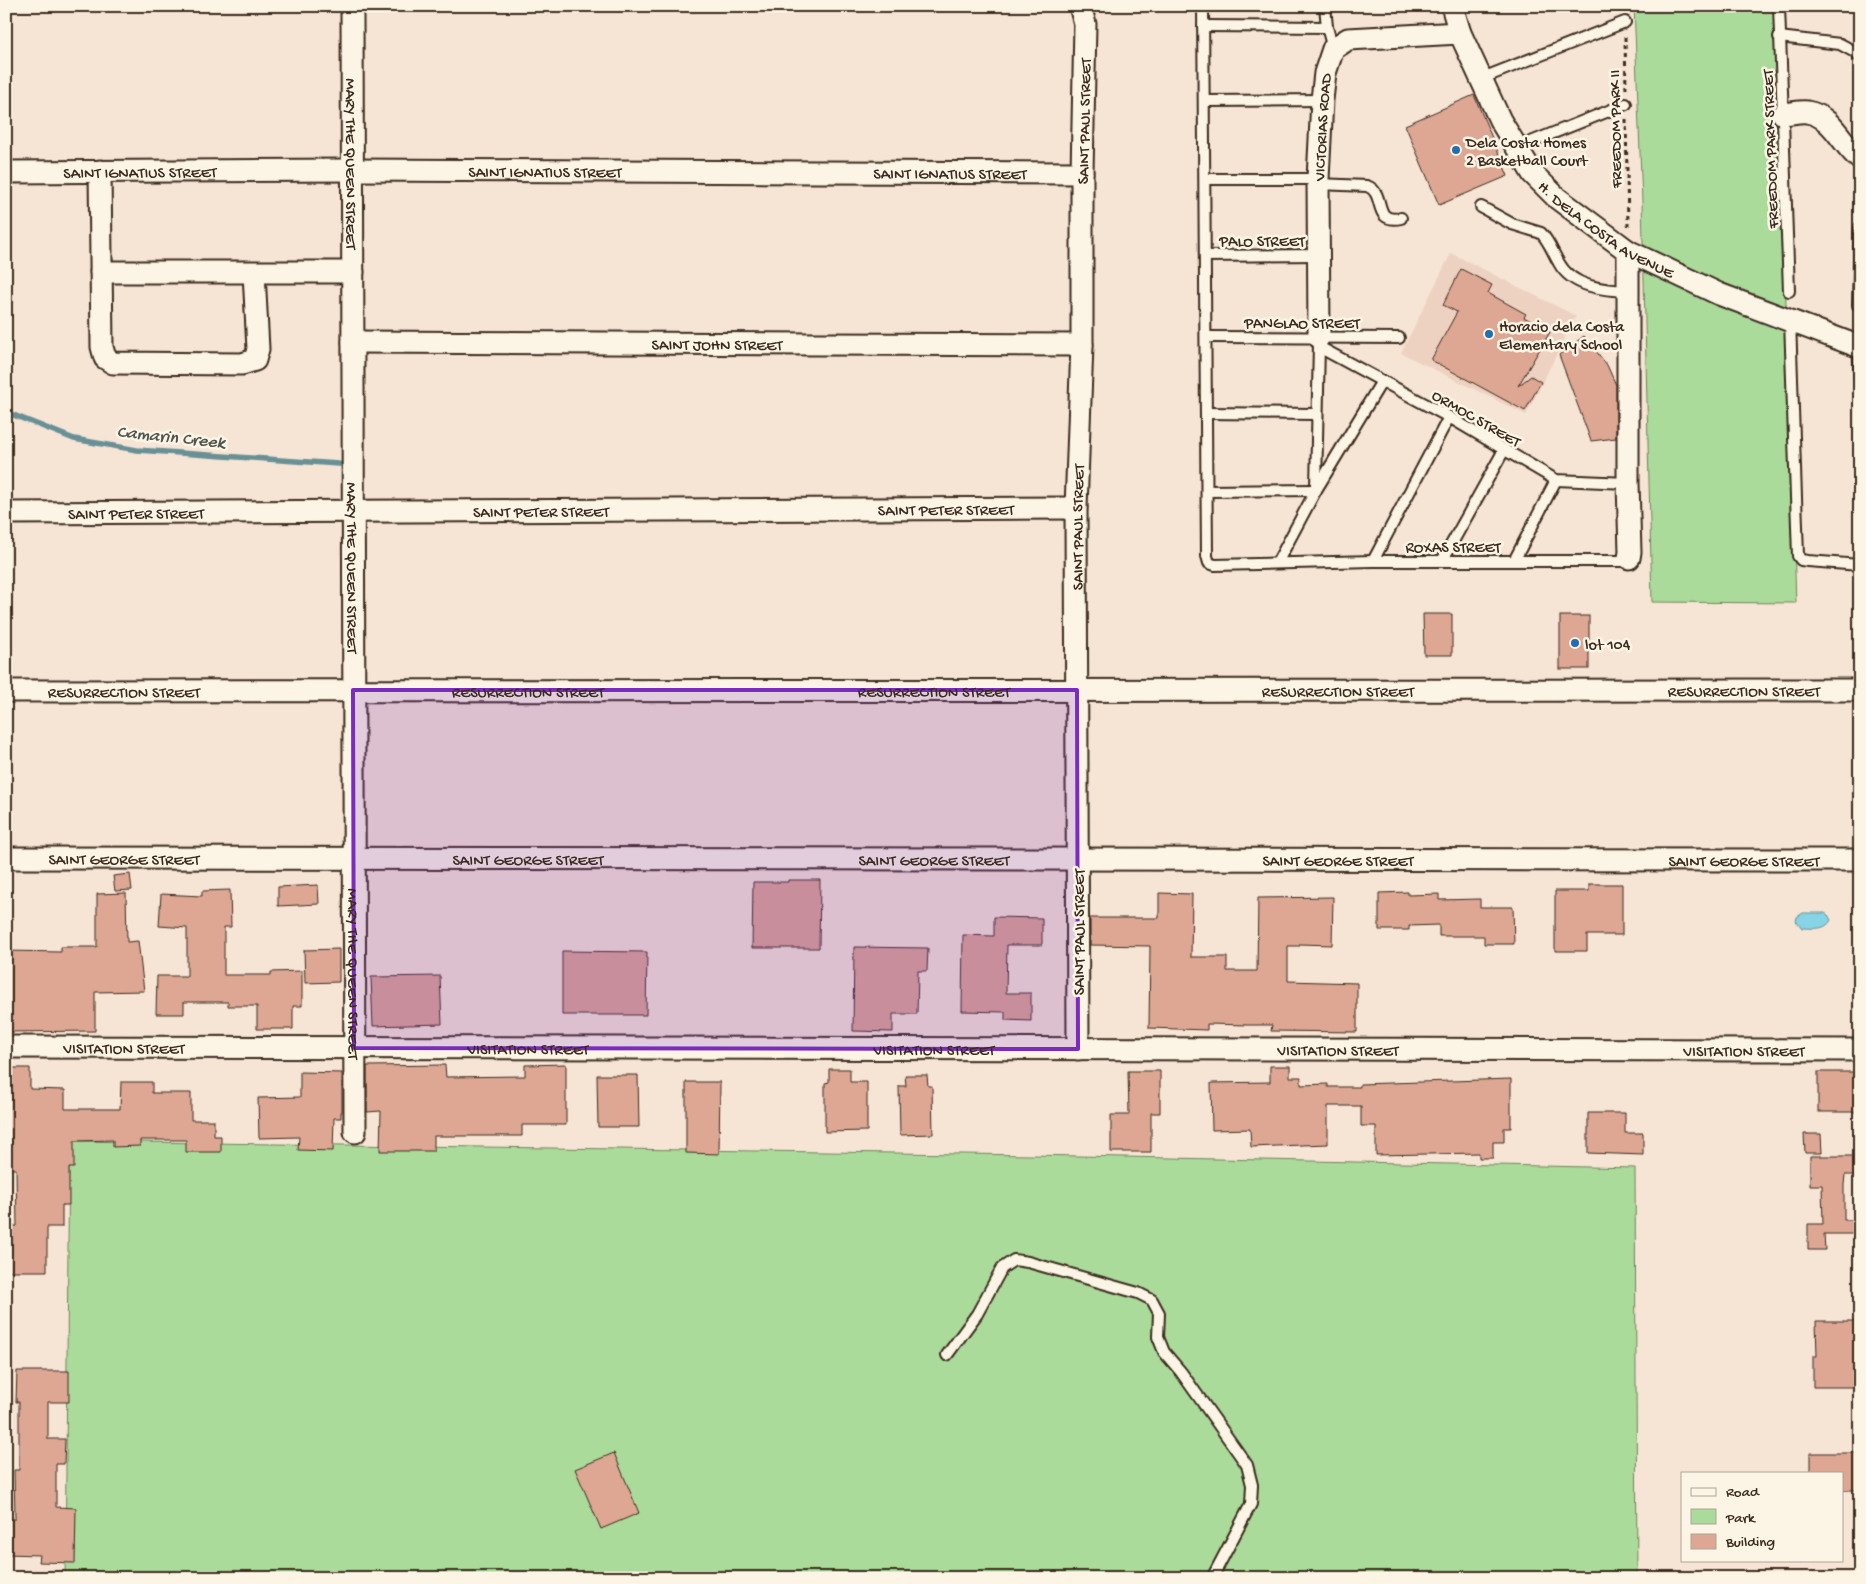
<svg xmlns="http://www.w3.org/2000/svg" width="1866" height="1584" font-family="'Gochi Hand',sans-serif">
  <rect width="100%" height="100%" fill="#f6e5d5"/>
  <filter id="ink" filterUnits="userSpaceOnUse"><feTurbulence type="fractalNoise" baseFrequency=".02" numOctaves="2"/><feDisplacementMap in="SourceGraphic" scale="10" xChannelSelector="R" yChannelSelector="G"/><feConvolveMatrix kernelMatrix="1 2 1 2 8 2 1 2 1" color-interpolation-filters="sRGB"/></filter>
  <g filter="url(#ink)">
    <!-- built -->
    <path fill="#eed2c1" d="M 1451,253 L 1576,316 L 1526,415 L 1401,353 Z"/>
    <!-- green -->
    <g fill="#aadb9b" stroke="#72825c">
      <path d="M 1634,6 L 1776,6 L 1796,603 L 1652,602 L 1642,201 Z"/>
      <path d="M 69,1141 L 1031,1155 L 1635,1168 L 1637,1578 L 65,1578 Z"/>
    </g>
    <!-- water -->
    <path fill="#86d4e5" stroke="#689095" d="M 1803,913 L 1825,913 L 1828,915 L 1831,920 C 1825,931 1813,928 1802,928 L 1796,921 L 1797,917 Z"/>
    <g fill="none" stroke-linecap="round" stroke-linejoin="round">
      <!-- stream -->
      <path stroke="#689095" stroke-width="5.5" d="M 6,412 L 74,439 L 137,450 L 339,464"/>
    </g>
    <!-- building -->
    <g fill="#dda793" stroke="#3b2a1e">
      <path d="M 1474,95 L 1508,176 L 1439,205 L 1405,125 Z"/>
      <path d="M 1461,269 L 1492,285 L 1488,293 L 1526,314 L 1524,317 L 1550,332 L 1518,386 L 1531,376 L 1541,382 L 1525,411 L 1431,360 L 1457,312 L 1443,305 Z"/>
      <path d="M 1584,336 L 1607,365 L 1616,385 L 1616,438 L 1591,441 L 1559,355 Z"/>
      <path d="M 1423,614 L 1452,614 L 1452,655 L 1424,655 Z"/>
      <rect x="1560" y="616" width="29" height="53"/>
      <path d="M 130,874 L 132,890 L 115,891 L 113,876 Z"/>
      <path d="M 788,880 L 820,880 L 819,948 L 752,948 L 753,882 L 788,882 Z"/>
      <path d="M 1589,884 L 1622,884 L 1622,935 L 1587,935 L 1587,951 L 1555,951 L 1555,891 L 1589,891 Z"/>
      <path d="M 318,885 L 319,904 L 278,906 L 278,887 Z"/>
      <path d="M 230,890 L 231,927 L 224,927 L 224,975 L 271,975 L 271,972 L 302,971 L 302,1006 L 293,1006 L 293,1029 L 257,1029 L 257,1006 L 228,1006 L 228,1002 L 184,1002 L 184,1014 L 156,1014 L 157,976 L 187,976 L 187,928 L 159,926 L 161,894 L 202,896 L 202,891 Z"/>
      <path d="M 1408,892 L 1408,895 L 1439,894 L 1439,900 L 1480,899 L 1480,907 L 1513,907 L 1514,944 L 1484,944 L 1484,936 L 1439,936 L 1439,925 L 1409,926 L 1409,930 L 1379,930 L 1379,893 Z"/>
      <path d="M 126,893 L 127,942 L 138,941 L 144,991 L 95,992 L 95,1031 L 6,1032 L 6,951 L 61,952 L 61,947 L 97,947 L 97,894 Z"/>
      <path d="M 1159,893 L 1192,894 L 1191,957 L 1227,957 L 1227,971 L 1257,971 L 1258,898 L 1333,897 L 1332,945 L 1300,944 L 1300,946 L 1288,946 L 1288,981 L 1357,983 L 1357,1032 L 1271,1031 L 1272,1025 L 1247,1025 L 1207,1024 L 1207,1030 L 1149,1028 L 1150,946 L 1090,945 L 1090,918 L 1159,918 Z"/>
      <path d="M 994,917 L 1042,918 L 1042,945 L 1007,945 L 1006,993 L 1031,993 L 1031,1021 L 1005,1020 L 1005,1012 L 962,1011 L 963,935 L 994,936 Z"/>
      <path d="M 854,947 L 928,948 L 927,971 L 918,971 L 917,1014 L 893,1014 L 893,1032 L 853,1031 Z"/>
      <path d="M 339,949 L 339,982 L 305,983 L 304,950 Z"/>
      <path d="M 562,951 L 647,952 L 646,1015 L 562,1015 Z"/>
      <path d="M 440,976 L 442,1024 L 373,1026 L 371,977 Z"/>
      <path d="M 566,1064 L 566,1125 L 522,1125 L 522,1136 L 434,1136 L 434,1151 L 380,1151 L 381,1111 L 367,1112 L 367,1066 L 445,1065 L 446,1077 L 525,1076 L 525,1065 Z"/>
      <path d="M 1270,1066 L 1290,1066 L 1290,1077 L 1301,1077 L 1301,1085 L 1328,1084 L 1328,1087 L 1360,1087 L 1360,1084 L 1511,1079 L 1511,1128 L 1504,1128 L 1504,1142 L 1493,1142 L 1493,1158 L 1479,1158 L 1479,1153 L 1376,1155 L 1376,1126 L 1361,1126 L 1361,1106 L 1328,1106 L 1328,1144 L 1251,1147 L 1250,1129 L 1212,1130 L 1211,1083 L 1270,1082 Z"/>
      <path d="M 6,1068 L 30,1068 L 30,1089 L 65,1090 L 65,1109 L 120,1109 L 121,1082 L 152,1082 L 152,1093 L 191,1093 L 191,1120 L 214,1120 L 214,1136 L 221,1136 L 221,1152 L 186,1152 L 186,1140 L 140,1140 L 140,1146 L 113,1147 L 113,1140 L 74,1141 L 74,1168 L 69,1168 L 69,1205 L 62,1205 L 62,1227 L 47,1227 L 47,1271 L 7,1271 L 7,1226 L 17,1226 L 16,1169 L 6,1169 Z"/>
      <path d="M 829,1069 L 850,1069 L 850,1082 L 867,1082 L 867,1131 L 825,1132 L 825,1083 L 829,1082 Z"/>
      <path d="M 1128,1071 L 1160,1071 L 1160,1113 L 1151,1113 L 1151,1152 L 1111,1152 L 1111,1115 L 1129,1115 Z"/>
      <path d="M 300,1072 L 342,1073 L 342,1112 L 341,1112 L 341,1118 L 334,1118 L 333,1151 L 298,1150 L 299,1137 L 259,1138 L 258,1098 L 300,1097 Z"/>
      <rect x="1818" y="1072" width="42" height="40"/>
      <path d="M 597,1075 L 638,1075 L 639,1127 L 598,1127 Z"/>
      <path d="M 905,1075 L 927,1075 L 928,1086 L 932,1086 L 933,1134 L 900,1135 L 899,1086 L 906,1086 Z"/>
      <path d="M 686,1082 L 720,1082 L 719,1154 L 686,1153 Z"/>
      <path d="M 1588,1113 L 1625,1113 L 1625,1133 L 1643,1133 L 1643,1155 L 1588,1153 Z"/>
      <path d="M 1804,1134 L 1821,1134 L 1822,1153 L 1805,1153 Z"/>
      <path d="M 1810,1156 L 1860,1156 L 1860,1175 L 1845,1175 L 1844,1185 L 1844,1220 L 1860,1220 L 1860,1234 L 1824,1234 L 1825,1250 L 1808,1250 L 1808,1224 L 1823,1224 L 1822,1185 L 1810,1185 Z"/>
      <path d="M 1816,1321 L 1860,1321 L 1860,1387 L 1813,1387 L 1813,1356 L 1817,1356 Z"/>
      <path d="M 17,1371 L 69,1371 L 69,1402 L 48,1402 L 48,1439 L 65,1439 L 64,1464 L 56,1464 L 56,1507 L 76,1508 L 75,1563 L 39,1562 L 40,1555 L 6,1554 L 6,1519 L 15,1519 L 14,1470 L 19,1470 L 19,1402 L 16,1402 Z"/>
      <path d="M 614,1453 L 639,1513 L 601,1529 L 575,1469 Z"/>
      <path d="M 1810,1453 L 1860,1453 L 1860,1490 L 1842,1490 L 1842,1473 L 1810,1473 Z"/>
    </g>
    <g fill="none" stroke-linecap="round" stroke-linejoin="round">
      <defs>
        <g id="lane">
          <path d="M 1203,6 L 1207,556 L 1209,563 L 1215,565 L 1373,561 L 1622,561 L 1629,558"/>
          <path d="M 1325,6 L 1327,27 L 1333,49"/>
          <path d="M 1779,6 L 1789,291"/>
          <path d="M 1203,26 L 1327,27"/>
          <path d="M 1779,37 L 1840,44 L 1853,51 L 1860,57"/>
          <path d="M 1480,79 L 1625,22"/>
          <path d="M 1205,101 L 1322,100"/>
          <path d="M 1516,148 L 1626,104"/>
          <path d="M 1205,179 L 1318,179"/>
          <path d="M 1318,184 L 1367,186 C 1387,193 1371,224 1401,218"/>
          <path d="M 1481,207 L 1512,224 L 1541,233 C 1549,241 1553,253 1559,263 C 1572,287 1603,290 1628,291"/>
          <path d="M 1205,256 L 1318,255"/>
          <path d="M 1858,305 L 1860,227"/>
          <path d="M 1790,320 L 1798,556 L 1801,560 L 1808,561 L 1860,565"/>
          <path d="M 1206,337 L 1399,338"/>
          <path d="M 1859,346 L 1860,383"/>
          <path d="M 1319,347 L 1449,417 L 1556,480 L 1628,483"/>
          <path d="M 1206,413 L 1316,414"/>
          <path d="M 1316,488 L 1319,343"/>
          <path d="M 1207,491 L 1316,490"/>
          <path d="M 1373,561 L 1449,417"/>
          <path d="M 1442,561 L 1504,450"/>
          <path d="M 1514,561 L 1556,480"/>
          <path d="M 1277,563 L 1316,490 L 1382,381"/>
          <path d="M 947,1355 L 977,1314 L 1002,1268 L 1014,1260 L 1028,1262 L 1138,1293 L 1152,1300 L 1159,1313 L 1158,1337 L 1164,1352 L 1181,1372 L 1247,1465 L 1252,1485 L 1251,1504 L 1212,1578"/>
        </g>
        <g id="street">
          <path id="s1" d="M 352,6 L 355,1132"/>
          <path id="s2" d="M 1452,6 L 1460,33 L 1500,120 L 1533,174 L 1557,198 L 1628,251 L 1719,294 L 1860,347"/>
          <path d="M 1783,114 C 1790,114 1799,111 1807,112 C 1833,116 1841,144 1860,159"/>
          <path d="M 100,171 L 102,347 L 105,358 L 113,363 L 242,364 L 255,360 L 258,349 L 254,273"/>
          <path id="s3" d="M 6,172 L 352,170 L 1082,173"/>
          <path d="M 1628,251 L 1628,483 L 1630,552 L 1629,558"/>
          <path d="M 101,272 L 353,272"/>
          <path id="s4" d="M 1319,337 L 1318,179 L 1322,100 L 1325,73 L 1333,49 L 1348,39 L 1460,33"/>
          <path id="s5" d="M 353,342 L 1082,345"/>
          <path id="s6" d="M 6,513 L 1076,508"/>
          <path id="s7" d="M 6,691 L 1860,690"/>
          <path id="s8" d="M 6,858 L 1860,860"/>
          <path id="s9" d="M 6,1047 L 1860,1050"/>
          <path id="s10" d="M 1078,1049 L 1076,508 L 1082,345 L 1082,173 L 1085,24 L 1080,6"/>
        </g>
      </defs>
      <!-- lane casing -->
      <use href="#lane" stroke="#3b2a1e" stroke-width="14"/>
      <!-- street casing -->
      <use href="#street" stroke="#3b2a1e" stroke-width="25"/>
      <!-- path -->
      <g stroke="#3b2a1e" stroke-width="3" stroke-dasharray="4 4" stroke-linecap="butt">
        <path d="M 1625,37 L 1626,91"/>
        <path d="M 1626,119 L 1628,226"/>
      </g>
      <!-- lane -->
      <use href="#lane" stroke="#fcf5e5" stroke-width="10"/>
      <!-- street -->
      <use href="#street" stroke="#fcf5e5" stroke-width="21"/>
    </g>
  </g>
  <!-- marked area -->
  <path fill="#7b2cbf" fill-opacity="0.2" stroke="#7b2cbf" stroke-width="4" stroke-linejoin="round" d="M 353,690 L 1077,690 L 1078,1049 L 354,1048 Z"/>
  <!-- markers -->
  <g fill="#1f6fb2" stroke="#fcf5e5" stroke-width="2">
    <circle cx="1456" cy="150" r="5"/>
    <circle cx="1489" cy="334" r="5"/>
    <circle cx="1575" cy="643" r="5"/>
  </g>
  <g text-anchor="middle" stroke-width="5" stroke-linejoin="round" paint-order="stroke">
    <!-- street labels -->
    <g font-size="16" fill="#3b2a1e" stroke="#fcf5e5">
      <text dy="6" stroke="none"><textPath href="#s10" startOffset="928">SAINT PAUL STREET</textPath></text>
      <text dy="6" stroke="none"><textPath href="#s4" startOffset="210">VICTORIAS ROAD</textPath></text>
      <text transform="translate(1614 129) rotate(-91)" y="6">FREEDOM PARK II</text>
      <text transform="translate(1769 149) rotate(-92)" y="6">FREEDOM PARK STREET</text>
      <text dy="6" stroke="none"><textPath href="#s1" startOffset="158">MARY THE QUEEN STREET</textPath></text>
      <text dy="6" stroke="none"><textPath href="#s3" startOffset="134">SAINT IGNATIUS STREET</textPath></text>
      <text dy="6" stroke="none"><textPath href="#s3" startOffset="539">SAINT IGNATIUS STREET</textPath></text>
      <text dy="6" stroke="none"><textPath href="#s3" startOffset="944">SAINT IGNATIUS STREET</textPath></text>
      <text dy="6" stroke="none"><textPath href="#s2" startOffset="280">H. DELA COSTA AVENUE</textPath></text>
      <text x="1262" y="246">PALO STREET</text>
      <text x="1302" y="328">PANGLAO STREET</text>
      <text dy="6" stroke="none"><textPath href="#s5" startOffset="364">SAINT JOHN STREET</textPath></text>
      <text transform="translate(1477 417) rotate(30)" y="6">ORMOC STREET</text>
      <text dy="6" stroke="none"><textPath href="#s6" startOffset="940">SAINT PETER STREET</textPath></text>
      <text dy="6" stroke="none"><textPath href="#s6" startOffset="535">SAINT PETER STREET</textPath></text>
      <text dy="6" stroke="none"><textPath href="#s6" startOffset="130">SAINT PETER STREET</textPath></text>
      <text dy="6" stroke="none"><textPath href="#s10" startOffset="522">SAINT PAUL STREET</textPath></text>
      <text x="1453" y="552">ROXAS STREET</text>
      <text dy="6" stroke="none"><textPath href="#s1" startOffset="562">MARY THE QUEEN STREET</textPath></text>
      <text dy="6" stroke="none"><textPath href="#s7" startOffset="118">RESURRECTION STREET</textPath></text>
      <text dy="6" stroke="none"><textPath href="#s7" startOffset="522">RESURRECTION STREET</textPath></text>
      <text dy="6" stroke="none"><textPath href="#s7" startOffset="928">RESURRECTION STREET</textPath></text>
      <text dy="6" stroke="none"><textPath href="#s7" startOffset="1332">RESURRECTION STREET</textPath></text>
      <text dy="6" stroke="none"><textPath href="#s7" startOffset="1738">RESURRECTION STREET</textPath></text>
      <text dy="6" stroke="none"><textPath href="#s8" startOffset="118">SAINT GEORGE STREET</textPath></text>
      <text dy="6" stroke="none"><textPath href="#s8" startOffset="522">SAINT GEORGE STREET</textPath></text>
      <text dy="6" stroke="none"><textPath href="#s8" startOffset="928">SAINT GEORGE STREET</textPath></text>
      <text dy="6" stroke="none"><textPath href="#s8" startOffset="1332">SAINT GEORGE STREET</textPath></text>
      <text dy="6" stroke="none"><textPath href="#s8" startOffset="1738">SAINT GEORGE STREET</textPath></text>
      <text transform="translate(1078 932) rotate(-90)" y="6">SAINT PAUL STREET</text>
      <text dy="6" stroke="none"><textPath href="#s1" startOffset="968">MARY THE QUEEN STREET</textPath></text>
      <text dy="6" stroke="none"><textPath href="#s9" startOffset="118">VISITATION STREET</textPath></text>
      <text dy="6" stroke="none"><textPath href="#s9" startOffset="522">VISITATION STREET</textPath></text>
      <text dy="6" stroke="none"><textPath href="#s9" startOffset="928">VISITATION STREET</textPath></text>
      <text dy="6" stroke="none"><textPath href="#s9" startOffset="1332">VISITATION STREET</textPath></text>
      <text dy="6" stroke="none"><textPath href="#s9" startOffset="1738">VISITATION STREET</textPath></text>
    </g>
    <!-- poi labels -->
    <g font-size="16" fill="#3b2a1e" stroke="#fcf5e5" text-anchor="start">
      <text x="1466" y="147">Dela Costa Homes<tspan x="1466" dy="18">2 Basketball Court</tspan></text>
      <text x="1499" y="331">Horacio dela Costa<tspan x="1499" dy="18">Elementary School</tspan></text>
      <text x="1585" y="649">lot 104</text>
    </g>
    <!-- water labels -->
    <g font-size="18" font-style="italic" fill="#4e5450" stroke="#fcf5e5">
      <text transform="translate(171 436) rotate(6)" y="6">Camarin Creek</text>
    </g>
  </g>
  <!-- margin -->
  <rect width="1866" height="1584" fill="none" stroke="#fcf5e5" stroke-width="25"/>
  <rect x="12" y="12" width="1841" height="1559" fill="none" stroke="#3b2a1e" stroke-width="2" filter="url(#ink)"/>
  <!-- legend -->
  <rect x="1681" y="1472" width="162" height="90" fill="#fcf5e5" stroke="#afa495"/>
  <rect x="1691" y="1488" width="25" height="8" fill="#fcf5e5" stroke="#afa495"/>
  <text x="1726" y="1496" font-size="15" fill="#3b2a1e">Road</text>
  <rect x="1691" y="1509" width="25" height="15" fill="#aadb9b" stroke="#afa495"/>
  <text x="1726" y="1522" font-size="15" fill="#3b2a1e">Park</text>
  <rect x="1691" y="1534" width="25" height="15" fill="#dda793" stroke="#afa495"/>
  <text x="1726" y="1546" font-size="15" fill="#3b2a1e">Building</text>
</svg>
